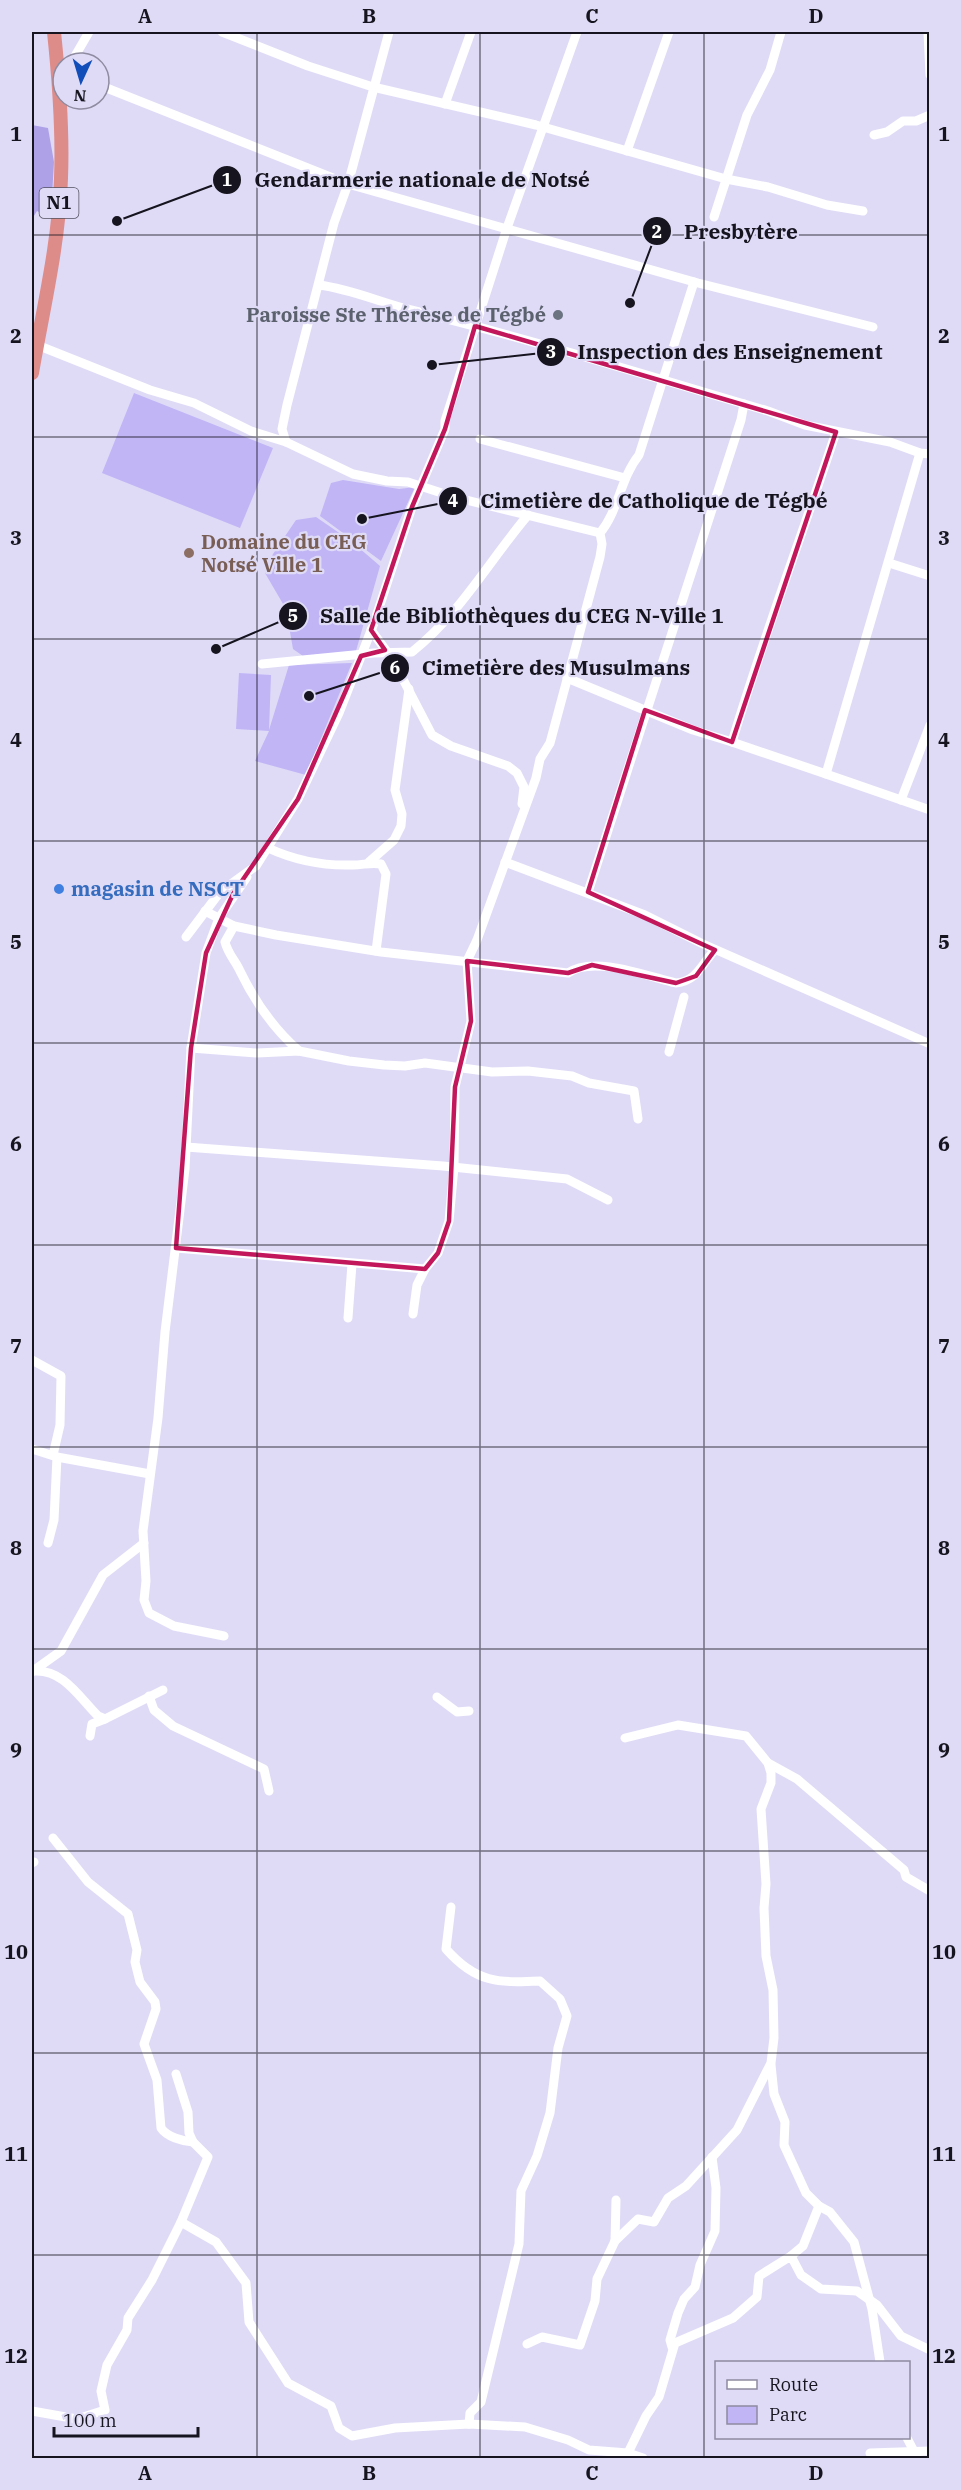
<svg xmlns="http://www.w3.org/2000/svg" width="961" height="2490" font-family="'IBM Plex Serif',serif">
  <rect width="100%" height="100%" fill="#dfdbf7"/>
  <!-- green -->
  <g fill="#c1b5f6">
    <path d="M 134,393 L 273,448 L 240,528 L 102,473 Z"/>
    <path d="M 343,480 L 399,489 L 415,487 L 381,561 L 320,516 L 331,483 Z"/>
    <path d="M 316,517 L 351,541 L 380,566 L 356,651 L 303,656 L 293,649 L 286,609 L 265,573 L 273,554 L 296,520 Z"/>
    <path d="M 352,663 L 306,775 L 255,761 L 269,731 L 236,729 L 239,673 L 271,675 L 269,730 L 289,665 Z"/>
  </g>
  <!-- forest -->
  <path fill="#aea1e8" d="M 32,125 L 48,128 L 54,162 L 51,213 L 45,215 L 37,211 L 32,219 Z"/>
  <g fill="none" stroke-linecap="round" stroke-linejoin="round">
    <!-- minor -->
    <g stroke="#fff" stroke-width="9">
      <path d="M 222,32 L 308,66 L 373,87 L 536,125 L 726,179 L 768,187 L 827,205 L 863,211"/>
      <path d="M 928,32 L 930,75"/>
      <path d="M 71,63 L 89,32"/>
      <path d="M 99,85 L 348,184 L 698,283 L 873,327"/>
      <path d="M 445,104 L 471,32"/>
      <path d="M 874,135 L 887,132 L 903,121 L 916,121 L 930,115"/>
      <path d="M 627,151 L 669,32"/>
      <path d="M 714,217 L 747,115 L 770,70 L 781,32"/>
      <path d="M 319,285 C 350,289 377,301 407,309 C 528,338 648,376 768,411 L 805,425 L 890,442 L 920,453 L 930,454"/>
      <path d="M 37,345 L 150,390 L 194,403 L 251,431 L 286,442 L 353,474 L 387,481 L 408,482 L 454,497 L 600,533"/>
      <path d="M 480,439 L 625,478"/>
      <path d="M 286,442 L 282,429 L 287,405 L 334,223 L 348,184 L 389,32"/>
      <path d="M 920,453 L 826,774 L 930,810"/>
      <path d="M 889,563 L 930,576"/>
      <path d="M 371,630 L 393,660 L 432,735 L 451,746 L 508,766 L 517,773 L 524,787 L 522,804"/>
      <path d="M 262,664 L 374,653 L 412,652 C 460,614 489,561 528,515"/>
      <path d="M 567,678 L 693,730 L 732,742 C 763,638 802,536 836,432"/>
      <path d="M 732,742 L 826,774"/>
      <path d="M 901,800 L 930,725"/>
      <path d="M 268,848 C 294,860 324,866 353,865 C 363,865 371,862 381,864 L 386,874 L 376,951"/>
      <path d="M 369,862 L 394,840 L 401,826 L 402,814 L 395,790 L 409,689"/>
      <path d="M 505,862 L 645,915 L 703,944 L 930,1044"/>
      <path d="M 588,892 L 741,420 L 744,404"/>
      <path d="M 205,911 L 234,926 L 276,935 L 381,952 L 568,973 C 593,955 647,976 676,983 C 698,981 702,963 715,950"/>
      <path d="M 234,926 L 225,942 C 228,954 235,960 240,971 C 254,1000 274,1029 299,1051"/>
      <path d="M 186,937 L 220,892 L 256,866 L 298,799 L 339,713 L 374,623 L 412,507 L 445,429 L 445,421 L 507,228 L 577,32"/>
      <path d="M 191,1048 L 257,1053 L 299,1051 L 349,1061 L 384,1065 L 405,1066 L 425,1063 L 492,1072 L 528,1071 L 572,1076 L 589,1083 L 634,1091 L 638,1119"/>
      <path d="M 669,1052 L 684,997"/>
      <path d="M 186,1147 L 443,1166 L 567,1179 L 608,1200"/>
      <path d="M 176,1248 L 425,1269"/>
      <path d="M 413,1314 L 417,1285 L 425,1269 L 438,1253 L 449,1221 L 454,1167 L 455,1087 L 471,1021 L 467,961 L 477,940 L 536,778 L 540,759 L 550,743 L 600,557 L 602,544 L 600,533 C 619,510 620,479 639,455 L 694,282"/>
      <path d="M 348,1318 L 352,1264"/>
      <path d="M 32,1360 L 61,1376 L 60,1425 L 53,1455"/>
      <path d="M 32,1449 L 57,1457 L 150,1474"/>
      <path d="M 48,1543 L 54,1520 L 57,1457"/>
      <path d="M 224,1636 L 174,1626 L 149,1613 L 144,1600 L 146,1581 L 143,1531 L 158,1418 L 165,1332 L 185,1169 L 191,1048 L 206,953 L 219,918 L 247,877"/>
      <path d="M 33,1671 L 61,1651 L 103,1575 L 144,1543"/>
      <path d="M 34,1671 C 63,1669 79,1697 98,1716 L 105,1719 L 163,1690"/>
      <path d="M 149,1696 L 154,1710 L 173,1726 L 264,1769 L 269,1791"/>
      <path d="M 437,1697 L 457,1712 L 469,1711"/>
      <path d="M 90,1736 L 92,1724 L 105,1719"/>
      <path d="M 768,1763 L 797,1779 L 904,1870 L 906,1877 L 930,1891"/>
      <path d="M 53,1838 L 88,1882 L 128,1914 L 137,1950 L 135,1962 L 140,1982 L 155,2002 L 156,2009 L 144,2044 L 157,2080 L 161,2128 C 167,2137 182,2141 193,2142"/>
      <path d="M 32,1863 L 34,1862"/>
      <path d="M 451,1907 L 446,1949 C 476,1983 498,1983 540,1981 L 560,1999 L 567,2016 L 558,2048 L 550,2113 L 537,2156 L 521,2191 L 519,2244 L 481,2402 L 470,2413 L 469,2424"/>
      <path d="M 771,2065 L 774,2094 L 785,2122 L 784,2145 L 806,2193 L 819,2206 L 803,2246 L 791,2256"/>
      <path d="M 819,2206 L 830,2212 L 854,2242 L 872,2309 L 880,2362"/>
      <path d="M 181,2222 L 216,2242 L 246,2283 L 249,2322 L 288,2383 L 331,2406 L 339,2428 L 352,2436 L 395,2428 L 469,2424 L 525,2427 L 568,2440 L 589,2450 L 628,2453 L 643,2458"/>
      <path d="M 615,2241 L 616,2200"/>
      <path d="M 527,2344 L 542,2337 L 580,2345 L 595,2301 L 597,2279 L 615,2241 L 638,2219 L 654,2222 L 668,2198 L 686,2186 L 737,2130 L 771,2063 L 774,2038 L 773,1990 L 766,1956 L 764,1908 L 766,1884 L 761,1809 L 771,1783 L 771,1773 L 768,1763 L 746,1736 L 678,1725 L 625,1738"/>
      <path d="M 672,2347 L 670,2340 L 678,2313 L 684,2299 L 695,2287 L 700,2265 L 715,2231 L 716,2188 L 712,2157"/>
      <path d="M 32,2411 L 77,2419 L 105,2410 L 101,2391 L 107,2365 L 127,2330 L 128,2318 L 152,2280 L 181,2222 L 208,2157 L 193,2142 L 189,2133 L 188,2112 L 176,2074"/>
      <path d="M 907,2438 L 917,2457"/>
      <path d="M 628,2453 L 646,2416 L 659,2397 L 675,2343 L 733,2318 L 757,2297 L 759,2276 L 791,2256 L 801,2275 L 821,2289 L 857,2291 L 877,2305 L 901,2336 L 930,2350"/>
      <path d="M 870,2453 L 930,2451"/>
    </g>
    <!-- highway -->
    <path stroke="#de8c8a" stroke-width="14" d="M 32,373 C 43,309 59,244 61,178 C 63,129 59,80 54,32"/>
  </g>
  <!-- marked area -->
  <path fill="none" stroke="#c2185b" stroke-width="4.5" stroke-linejoin="round" d="M 475,326 L 836,432 L 732,742 L 645,710 L 588,892 L 715,950 L 696,976 L 676,983 L 592,965 L 568,973 L 467,961 L 471,1021 L 455,1087 L 449,1221 L 438,1253 L 425,1269 L 176,1248 L 191,1048 L 206,953 L 233,894 L 298,799 L 361,656 L 385,650 L 371,630 L 412,507 L 445,429 Z"/>
  <!-- grid -->
  <path fill="none" stroke="#16141e" stroke-width="1.5" stroke-opacity="0.55" d="M 257,32 L 257,2458M 480,32 L 480,2458M 704,32 L 704,2458M 32,235 L 930,235M 32,437 L 930,437M 32,639 L 930,639M 32,841 L 930,841M 32,1043 L 930,1043M 32,1245 L 930,1245M 32,1447 L 930,1447M 32,1649 L 930,1649M 32,1851 L 930,1851M 32,2053 L 930,2053M 32,2255 L 930,2255"/>
  <!-- markers -->
  <circle fill="#6b7280" stroke="#dfdbf7" stroke-width="2" cx="558" cy="315" r="6"/>
  <circle fill="#8d6e63" stroke="#dfdbf7" stroke-width="2" cx="189" cy="553" r="6"/>
  <circle fill="#3f7fe0" stroke="#dfdbf7" stroke-width="2" cx="59" cy="889" r="6"/>
  <g text-anchor="middle" stroke-width="4.5" stroke-linejoin="round" paint-order="stroke">
    <!-- shield labels -->
    <rect fill="#dfdbf7" stroke="#52505f" stroke-width="1.5" x="39.5" y="188" width="39" height="30" rx="4.5"/>
    <g font-size="18" font-weight="bold" fill="#16141e">
      <text x="59" y="209">N1</text>
    </g>
    <!-- worship labels -->
    <g font-size="20" font-weight="bold" fill="#5b616d" stroke="#dfdbf7" text-anchor="end">
      <text x="546" y="322">Paroisse Ste Thérèse de Tégbé</text>
    </g>
    <!-- education labels -->
    <g font-size="20" font-weight="bold" fill="#785e54" stroke="#dfdbf7" text-anchor="start">
      <text x="201" y="549">Domaine du CEG<tspan x="201" dy="23">Notsé Ville 1</tspan></text>
    </g>
    <!-- shop labels -->
    <g font-size="20" font-weight="bold" fill="#366cbe" stroke="#dfdbf7" text-anchor="start">
      <text x="71" y="896">magasin de NSCT</text>
    </g>
  </g>
  <!-- callouts -->
  <path fill="none" stroke="#16141e" stroke-width="2" d="M117 221L227 180M630 303L657 231M432 365L551 352M362 519L453 501M216 649L293 616M309 696L395 668"/>
  <g fill="#16141e" stroke="#dfdbf7" stroke-width="2">
    <circle cx="117" cy="221" r="6"/>
    <circle cx="630" cy="303" r="6"/>
    <circle cx="432" cy="365" r="6"/>
    <circle cx="362" cy="519" r="6"/>
    <circle cx="216" cy="649" r="6"/>
    <circle cx="309" cy="696" r="6"/>
    <circle cx="227" cy="180" r="15"/>
    <circle cx="657" cy="231" r="15"/>
    <circle cx="551" cy="352" r="15"/>
    <circle cx="453" cy="501" r="15"/>
    <circle cx="293" cy="616" r="15"/>
    <circle cx="395" cy="668" r="15"/>
  </g>
  <g font-size="18" text-anchor="middle" font-weight="bold" fill="#fff">
    <text x="227" y="186">1</text>
    <text x="657" y="238">2</text>
    <text x="551" y="358">3</text>
    <text x="453" y="507">4</text>
    <text x="293" y="622">5</text>
    <text x="395" y="674">6</text>
  </g>
  <g font-size="21" text-anchor="middle" font-weight="bold" fill="#16141e" stroke="#dfdbf7" stroke-width="4.5" stroke-linejoin="round" paint-order="stroke">
    <text x="422" y="187">Gendarmerie nationale de Notsé</text>
    <text x="741" y="239">Presbytère</text>
    <text x="730" y="359">Inspection des Enseignement</text>
    <text x="654" y="508">Cimetière de Catholique de Tégbé</text>
    <text x="522" y="623">Salle de Bibliothèques du CEG N-Ville 1</text>
    <text x="556" y="675">Cimetière des Musulmans</text>
  </g>
  <!-- border -->
  <rect width="961" height="2490" fill="none" stroke="#dfdbf7" stroke-width="66"/>
  <!-- legend -->
  <rect x="715" y="2361" width="195" height="78" fill="#dfdbf7" stroke="#8f8ba0" stroke-width="1.5"/>
  <rect x="727" y="2380" width="30" height="9" fill="#ffffff" stroke="#8f8ba0" stroke-width="1.5"/>
  <text x="769" y="2391" font-size="18" fill="#16141e">Route</text>
  <rect x="727" y="2406" width="30" height="18" fill="#c1b5f6" stroke="#8f8ba0" stroke-width="1.5"/>
  <text x="769" y="2421" font-size="18" fill="#16141e">Parc</text>
  <!-- north arrow -->
  <g transform="translate(81 81) rotate(184)"><circle r="28" fill="#dfdbf7" stroke="#8f8ba0" stroke-width="1.5"/>
  <path d="M0-4.5L10 22L0 15L-10 22Z" fill="#124eba"/>
  <text y="-9" font-size="16" font-weight="bold" text-anchor="middle" fill="#16141e">N</text>
  </g>
  <!-- scale -->
  <path d="M54 2427v9h144v-9" fill="none" stroke="#16141e" stroke-width="3"/>
  <text x="63" y="2427" font-size="18" fill="#16141e" stroke="#dfdbf7" stroke-width="4.5" paint-order="stroke">100 m</text>
  <rect x="33" y="33" width="895" height="2424" fill="none" stroke="#16141e" stroke-width="2"/>
  <g font-size="20" text-anchor="middle" font-weight="bold" fill="#16141e">
    <text x="145" y="23">A</text>
    <text x="369" y="23">B</text>
    <text x="592" y="23">C</text>
    <text x="816" y="23">D</text>
    <text x="16" y="141">1</text>
    <text x="944" y="141">1</text>
    <text x="16" y="343">2</text>
    <text x="944" y="343">2</text>
    <text x="16" y="545">3</text>
    <text x="944" y="545">3</text>
    <text x="16" y="747">4</text>
    <text x="944" y="747">4</text>
    <text x="16" y="949">5</text>
    <text x="944" y="949">5</text>
    <text x="16" y="1151">6</text>
    <text x="944" y="1151">6</text>
    <text x="16" y="1353">7</text>
    <text x="944" y="1353">7</text>
    <text x="16" y="1555">8</text>
    <text x="944" y="1555">8</text>
    <text x="16" y="1757">9</text>
    <text x="944" y="1757">9</text>
    <text x="16" y="1959">10</text>
    <text x="944" y="1959">10</text>
    <text x="16" y="2161">11</text>
    <text x="944" y="2161">11</text>
    <text x="16" y="2363">12</text>
    <text x="944" y="2363">12</text>
    <text x="145" y="2480">A</text>
    <text x="369" y="2480">B</text>
    <text x="592" y="2480">C</text>
    <text x="816" y="2480">D</text>
  </g>
</svg>
